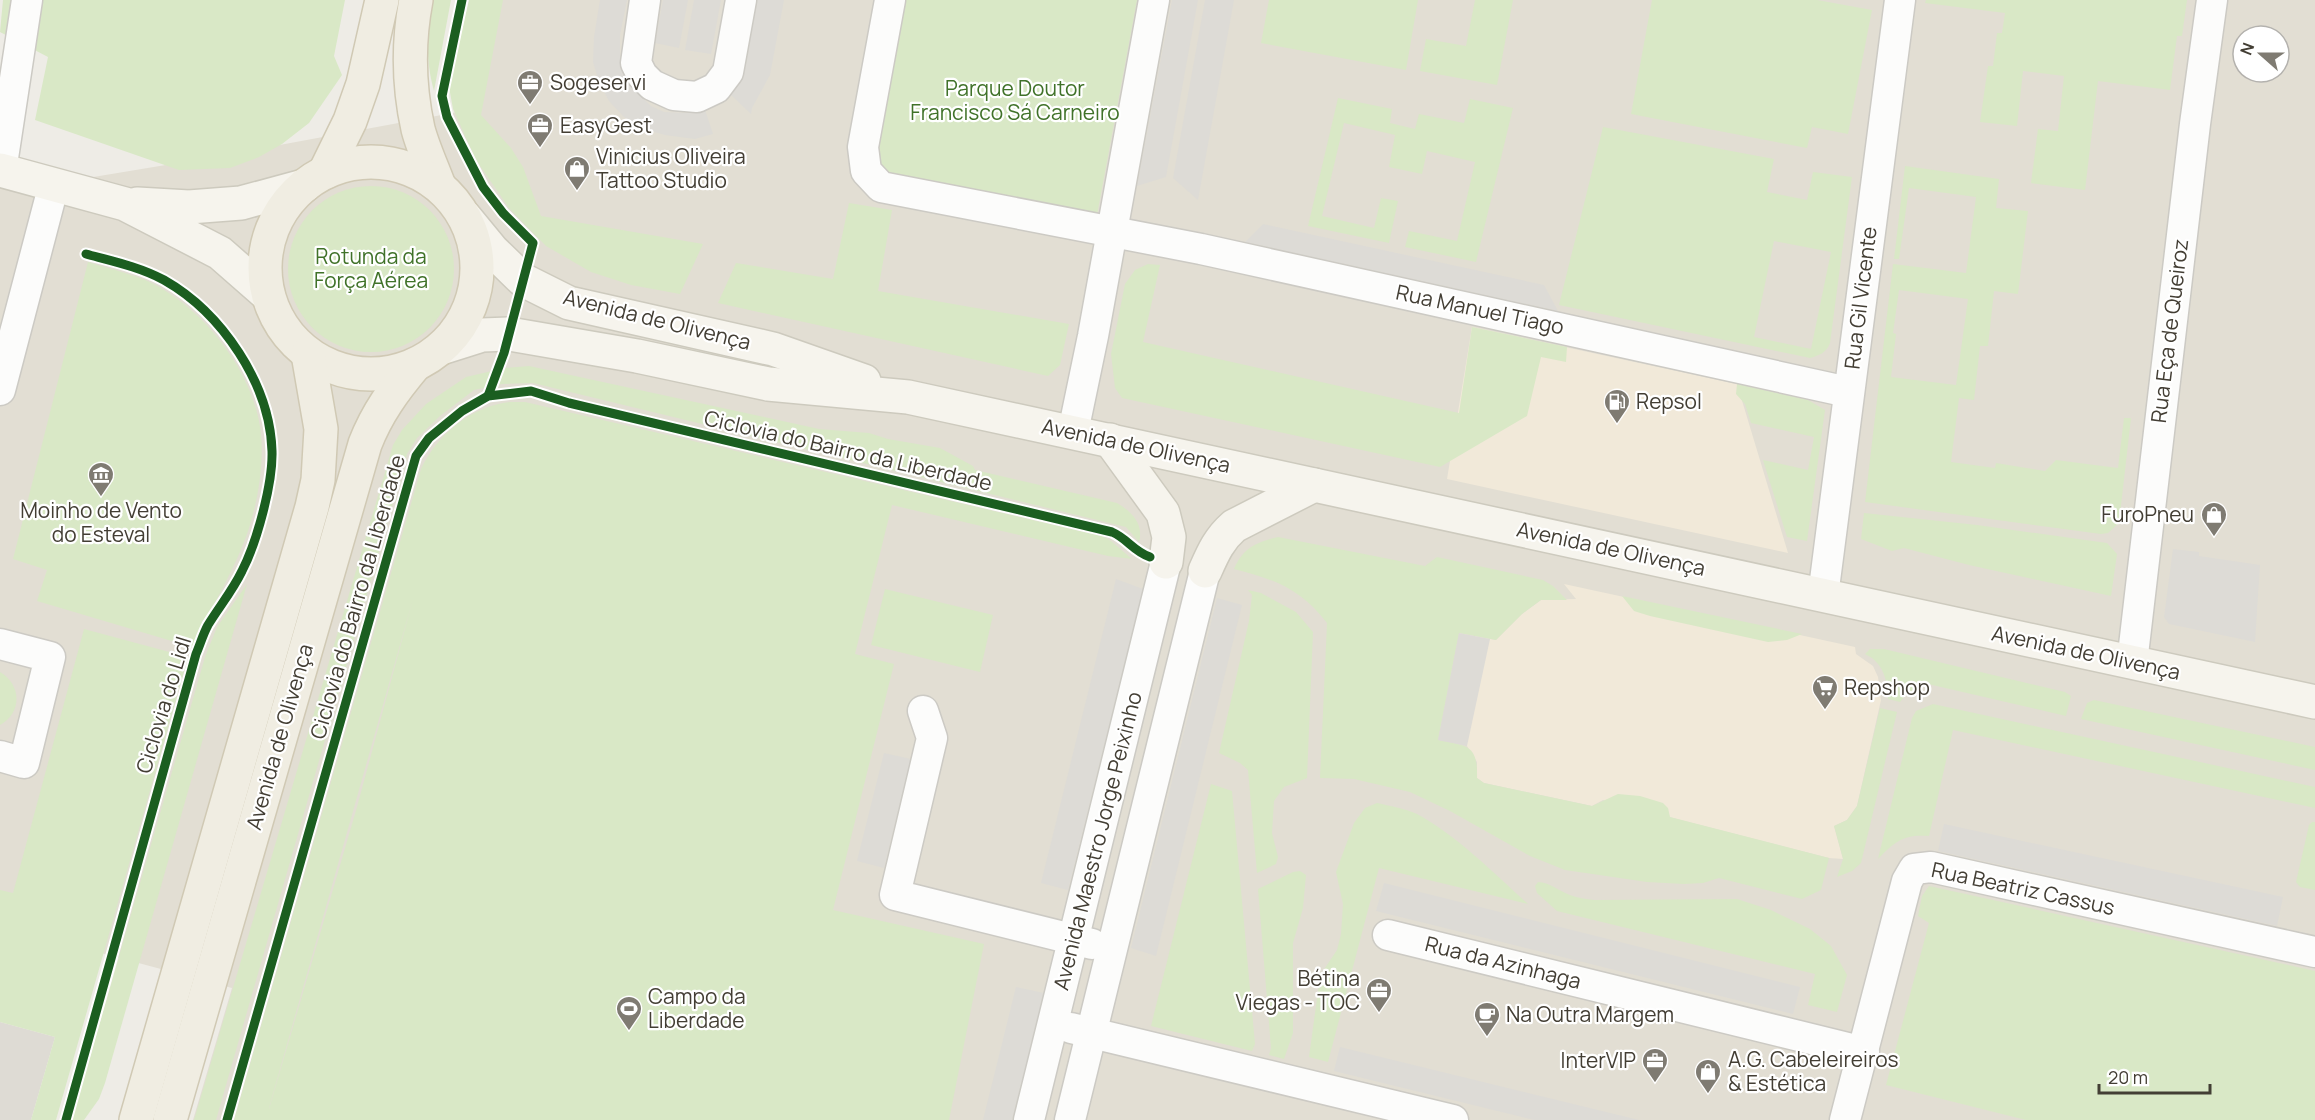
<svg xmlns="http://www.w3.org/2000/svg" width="2315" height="1120" font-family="Manrope,sans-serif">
  <rect width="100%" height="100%" fill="#eeece6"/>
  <!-- residential -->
  <path fill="#e2ded3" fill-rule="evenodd" d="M 495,0 L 2315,0 L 2315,1120 L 193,1120 L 232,988 L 0,926 L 0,188 L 15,190 L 226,155 L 474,109 ZM 2243,36 L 2279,36 L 2279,72 L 2243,72 Z"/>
  <!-- commercial -->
  <g fill="#f1e9d9">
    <path d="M 1472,327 L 1737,384 L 1788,553 L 1447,479 Z"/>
    <path d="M 1564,584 L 1855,647 L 1856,654 L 1873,666 L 1878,677 L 1881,700 L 1857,806 L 1847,820 L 1834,826 L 1843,859 L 1829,858 L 1603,800 L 1592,806 L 1484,783 L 1477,778 L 1477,762 L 1467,746 L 1459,633 L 1496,640 L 1522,614 L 1541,600 L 1576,599 Z"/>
  </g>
  <!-- industrial -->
  <path fill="#dedbd4" d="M 0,1022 L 55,1037 L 31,1120 L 0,1120 Z"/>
  <!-- green -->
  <g fill="#d9e8c6" fill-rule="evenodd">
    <path d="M 3,0 L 345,0 L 334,56 L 342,75 L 309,123 L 282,144 L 259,157 L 230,168 L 179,170 L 35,120 L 48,57 L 0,32 Z"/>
    <path d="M 433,0 L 451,0 L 434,91 C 425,59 427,32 433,0 Z"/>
    <path d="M 469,0 L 503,0 L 481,115 L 511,148 L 523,167 L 541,216 L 703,244 L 680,294 L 631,285 L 591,272 L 546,246 L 509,208 L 476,160 L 453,109 L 449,87 Z"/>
    <path d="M 902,0 L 1137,0 L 1097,215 L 903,184 L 880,170 L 875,153 Z"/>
    <path d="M 1269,0 L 1418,0 L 1406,70 L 1261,43 Z"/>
    <path d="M 1475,0 L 1513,0 L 1497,85 L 1420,71 L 1426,39 L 1466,46 Z"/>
    <path d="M 1652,0 L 1817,0 L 1872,10 L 1848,134 L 1812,127 L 1807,148 L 1631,114 Z"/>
    <path d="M 1926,0 L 2187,0 L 2182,36 L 2177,36 L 2170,90 L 2098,81 L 2085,190 L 2031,183 L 2038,129 L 2058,131 L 2064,76 L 2023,71 L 2017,126 L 1980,122 L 1988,66 L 1993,66 L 1997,33 L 2002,33 L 2005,13 L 1925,3 Z"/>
    <path d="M 1338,98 L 1392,109 L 1390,123 L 1415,129 L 1419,114 L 1464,123 L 1470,99 L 1513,108 L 1476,262 L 1405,247 L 1409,231 L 1457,241 L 1475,162 L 1427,151 L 1422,174 L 1389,167 L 1395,135 L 1344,123 L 1322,216 L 1374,228 L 1381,198 L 1398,201 L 1389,243 L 1308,226 Z"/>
    <path d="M 1603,127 L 1774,159 L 1767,192 L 1807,200 L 1813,172 L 1852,177 L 1830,343 C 1826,353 1820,355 1810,358 L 1559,305 ZM 1774,241 L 1831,252 L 1811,349 L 1754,337 Z"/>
    <path d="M 1905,166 L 1999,179 L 1996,208 L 2028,211 L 2018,294 L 1994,291 L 1988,346 L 1980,346 L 1974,400 L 1959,398 L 1951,462 L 1995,468 L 1996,463 L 2045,471 L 2056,460 L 2118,468 L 2124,418 L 2131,418 L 2119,523 L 2108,533 L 2101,534 L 1865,502 L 1893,264 L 1966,273 L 1976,197 L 1909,188 L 1899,259 L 1894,259 ZM 1899,290 L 1968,299 L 1956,385 L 1891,377 L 1896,334 L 1893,333 Z"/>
    <circle cx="371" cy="269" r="83"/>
    <path d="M 849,203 L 892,210 L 878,291 L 1069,324 L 1060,365 L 1048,376 L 718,303 L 736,263 L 833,279 Z"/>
    <path d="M 88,262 C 112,270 140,275 161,288 C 210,317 255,376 261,434 C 264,464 258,500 249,528 C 237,566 210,610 192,647 L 37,601 L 47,570 L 13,559 Z"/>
    <path d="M 1148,264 L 1160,265 L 1143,342 L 1459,413 L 1472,327 L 1567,347 L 1566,362 L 1541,357 L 1527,416 L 1440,467 L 1122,398 L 1115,388 L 1111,354 L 1125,284 L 1135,270 Z"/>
    <path d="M 529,366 L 819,429 L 869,433 L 888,439 L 940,448 L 973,466 L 975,470 L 1117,503 C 1132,512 1144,524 1139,542 L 1126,527 L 533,383 L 502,384 L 474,390 L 440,416 L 417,438 L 407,454 L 216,1120 L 194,1120 L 393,445 L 402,430 L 426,404 L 466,377 L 505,368 Z"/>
    <path d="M 1737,384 L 1808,400 L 1825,410 L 1807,541 L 1787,537 L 1763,460 L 1808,470 L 1814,437 L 1751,423 L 1745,404 L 1736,394 Z"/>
    <path d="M 510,402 L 525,402 L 1101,536 L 1111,541 L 1132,559 L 1108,556 L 892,505 L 855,654 L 894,664 L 833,910 L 984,944 L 949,1120 L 234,1120 L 421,469 C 437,435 471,406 510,402 ZM 413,599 L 357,807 L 269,1109 L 269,1108 Z"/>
    <path d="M 1864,513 L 1977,525 L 2107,543 L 2117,554 L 2111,596 L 1969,565 L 1904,548 L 1892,551 L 1861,539 Z"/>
    <path d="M 1278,537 L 1425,566 L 1437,557 L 1543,580 L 1553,586 L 1567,600 L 1541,600 L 1522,614 L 1496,640 L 1459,633 L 1438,740 C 1467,746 1478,744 1477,778 L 1484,783 L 1592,806 L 1618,794 L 1640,796 L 1663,803 L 1668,808 L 1670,817 L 1829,858 L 1821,890 L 1802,899 L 1719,878 L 1703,883 L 1684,884 L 1647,882 L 1565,870 L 1530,856 L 1450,811 L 1410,792 L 1354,779 L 1320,778 L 1327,623 C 1301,589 1274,579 1234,569 C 1243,548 1256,542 1278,537 Z"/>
    <path d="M 247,584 L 105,1083 L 99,1099 L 84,1120 L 72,1120 L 205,657 L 217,627 Z"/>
    <path d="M 885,589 L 993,615 L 980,672 L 871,645 Z"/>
    <path d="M 1248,590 L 1261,593 L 1296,612 L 1313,632 L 1307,778 L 1284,787 L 1274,801 L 1272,833 L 1278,857 L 1276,864 L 1257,873 L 1248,770 L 1240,763 L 1219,753 L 1249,621 L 1252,595 Z"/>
    <path d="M 1622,596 L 1802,634 L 1787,640 L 1768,642 L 1650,616 L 1634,611 Z"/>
    <path d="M 84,629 L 188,657 L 56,1120 L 31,1120 L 55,1037 L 0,1022 L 0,890 L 13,893 Z"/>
    <path d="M 1870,649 L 1884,649 L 2065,692 L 2071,696 L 2066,716 L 1928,684 L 1908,692 L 1900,702 L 1888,699 C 1888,681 1883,662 1865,654 Z"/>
    <path d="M 0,672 C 22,685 22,713 0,725 Z"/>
    <path d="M 2094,700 L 2315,747 L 2315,770 L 2081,719 L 2087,703 Z"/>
    <path d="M 1933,704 L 2315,787 L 2315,808 L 1953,730 L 1929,836 C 1904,834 1895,841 1878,859 L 1912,718 L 1916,711 Z"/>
    <path d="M 1880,708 L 1897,712 L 1861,863 L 1852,871 L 1837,877 L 1843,859 L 1834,826 L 1847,820 L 1857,806 Z"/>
    <path d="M 1211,784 L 1232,791 L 1255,1044 L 1252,1051 L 1151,1026 Z"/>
    <path d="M 1377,803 C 1390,806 1404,808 1417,814 C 1456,835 1495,874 1528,904 L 1379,868 L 1328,1062 L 1309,1057 L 1319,984 L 1323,971 L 1337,950 L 1341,934 L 1343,904 L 1336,872 L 1354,823 L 1365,808 Z"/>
    <path d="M 2312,822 L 2315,822 L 2315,890 L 2300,887 L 2296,882 L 2309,825 Z"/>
    <path d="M 1300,871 L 1306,875 L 1303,908 L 1293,943 L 1293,1033 L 1284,1059 L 1269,1055 L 1271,1048 L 1258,889 L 1293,872 Z"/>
    <path d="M 1538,882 C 1549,882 1559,891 1570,895 C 1578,898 1586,899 1594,900 L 1737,899 L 1771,910 L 1810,929 L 1831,946 L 1847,975 L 1837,1012 L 1808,1005 L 1815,974 L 1557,911 L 1537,893 L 1535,886 Z"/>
    <path d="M 1929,886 L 2315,971 L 2315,1120 L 2026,1120 L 1886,1085 L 1929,923 L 1918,916 L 1922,896 Z"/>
  </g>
  <!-- parking -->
  <g fill="#dddbd6">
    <path d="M 600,0 L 627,0 L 620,35 L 620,63 L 624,76 L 632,87 L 651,106 L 664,112 L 690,113 L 705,110 L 713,134 L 695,139 L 665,135 L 641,128 L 624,117 L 609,101 L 599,82 L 593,62 L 594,37 Z"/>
    <path d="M 663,0 L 688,0 L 679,48 L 655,43 Z"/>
    <path d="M 694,0 L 721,0 L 711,54 L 685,50 Z"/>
    <path d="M 757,0 L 784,0 L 770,75 L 752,108 L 751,114 L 730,94 L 739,83 L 745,69 Z"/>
    <path d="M 1172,0 L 1198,0 L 1166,177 L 1137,186 Z"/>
    <path d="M 1205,0 L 1234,0 L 1198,200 L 1173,178 Z"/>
    <path d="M 1263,224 L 1544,285 L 1558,311 L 1245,242 Z"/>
    <path d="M 2173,549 L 2199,552 L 2199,556 L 2260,565 L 2255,642 L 2169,624 L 2164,617 Z"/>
    <path d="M 1116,579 L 1143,589 L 1068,890 L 1041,883 Z"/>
    <path d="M 1217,598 L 1242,605 L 1156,956 L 1131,948 Z"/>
    <path d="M 1459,633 L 1490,639 L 1467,746 L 1438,740 Z"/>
    <path d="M 884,753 L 911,759 L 884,868 L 857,861 Z"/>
    <path d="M 1944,824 L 2283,897 L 2277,926 L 1938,851 Z"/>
    <path d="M 1384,883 L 1800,987 L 1793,1014 L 1376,911 Z"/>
    <path d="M 1016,987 L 1044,993 L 1012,1120 L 983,1120 Z"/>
    <path d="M 1340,1047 L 1639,1120 L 1534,1120 L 1334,1071 Z"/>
  </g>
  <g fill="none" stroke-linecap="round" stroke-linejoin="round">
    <defs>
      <g id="street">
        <path d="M 645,0 L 636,63 L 642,75 L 652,85 L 674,95 L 697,97 L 716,88 L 728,72 L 741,0"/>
        <path d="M 890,0 L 863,147 L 866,171 L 881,187 L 1201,249 L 1848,392"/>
        <path d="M 1,171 L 27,0"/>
        <path d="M 0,390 L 54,184"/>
        <path d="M 1073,432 L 1093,336 L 1154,0"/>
        <path d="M 1823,596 L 1900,0"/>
        <path d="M 0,644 L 50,657 L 24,763 L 0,756"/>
        <path d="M 2132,663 L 2195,124 L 2212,0"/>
        <path d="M 923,711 L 932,738 L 895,895 L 1092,944"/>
        <path d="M 1388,935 L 1864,1052"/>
        <path d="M 1071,1028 L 1453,1120"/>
        <path d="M 1029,1120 L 1166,562"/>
        <path d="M 1070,1120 L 1205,571"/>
        <path d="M 1845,1120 L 1907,881 L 1914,869 L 1931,867 L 2315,952"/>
      </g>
      <g id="secondary">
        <path d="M 0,170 L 125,204 L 220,253 L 268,295"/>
        <path d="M 137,204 L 189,207 L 241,203 L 304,186"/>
        <path d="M 464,216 L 492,250 L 523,280 L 569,303 L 773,349 L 864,381"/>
        <path d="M 444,347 L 482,335 L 509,334 L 637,356 L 768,384 L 908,397 L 2315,702"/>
        <path d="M 1110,440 L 1163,513 L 1169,537 L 1166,562"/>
        <path d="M 1205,571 C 1213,553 1219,539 1234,526 L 1314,485"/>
      </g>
      <g id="primary">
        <path d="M 416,0 C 408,42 409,88 418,129 C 423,148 432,167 439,186"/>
        <circle cx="371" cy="268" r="106"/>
        <path d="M 325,172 L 350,121 L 363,84 L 382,0"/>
        <path d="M 136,1120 L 312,507 L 318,480 L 321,429 L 308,354"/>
        <path d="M 170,1120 L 365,444 C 377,413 394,390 415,365"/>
      </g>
    </defs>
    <!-- street casing -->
    <use href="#street" stroke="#cccac4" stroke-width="33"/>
    <!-- secondary casing -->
    <use href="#secondary" stroke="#cdcabe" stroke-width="36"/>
    <!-- primary casing -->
    <use href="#primary" stroke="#d0c9b4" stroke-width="36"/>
    <!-- street -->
    <use href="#street" stroke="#fcfcfb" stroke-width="30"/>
    <!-- secondary -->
    <use href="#secondary" stroke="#f6f4ed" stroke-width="33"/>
    <!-- primary -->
    <use href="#primary" stroke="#f0ede2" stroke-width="33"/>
    <defs>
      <g id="cycleway">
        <path d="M 462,0 L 442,96 L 447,117 L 483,187 L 503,213 L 533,243 L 504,353 L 488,396"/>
        <path d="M 66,1120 L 196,654 C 200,645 203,634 208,625 C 219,607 233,590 242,571 C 257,542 273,483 272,451 C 270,384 222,313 164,280 C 140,267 112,261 86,254"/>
        <path d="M 227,1120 L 416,456 L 429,438 L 462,411 L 488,396 L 531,391 L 569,403 L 1112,532 C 1128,539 1133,551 1150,557"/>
      </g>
    </defs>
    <!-- cycleway casing -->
    <use href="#cycleway" stroke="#fff" stroke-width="13"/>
    <!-- cycleway -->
    <use href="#cycleway" stroke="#1b5e20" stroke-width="9"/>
  </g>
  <!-- icons -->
  <defs>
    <symbol id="office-pin" viewBox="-11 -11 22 30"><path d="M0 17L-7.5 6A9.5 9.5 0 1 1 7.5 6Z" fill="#7f7b72" stroke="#fff"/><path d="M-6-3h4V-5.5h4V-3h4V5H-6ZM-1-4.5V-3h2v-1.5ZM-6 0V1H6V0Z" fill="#fff"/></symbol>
    <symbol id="shop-pin" viewBox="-11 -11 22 30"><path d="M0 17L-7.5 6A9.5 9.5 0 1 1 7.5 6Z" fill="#7f7b72" stroke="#fff"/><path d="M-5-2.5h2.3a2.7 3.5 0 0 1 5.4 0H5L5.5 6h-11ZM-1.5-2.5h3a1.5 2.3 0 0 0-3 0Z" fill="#fff"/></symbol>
    <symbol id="fuel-pin" viewBox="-11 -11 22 30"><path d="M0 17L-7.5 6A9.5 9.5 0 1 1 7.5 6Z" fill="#7f7b72" stroke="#fff"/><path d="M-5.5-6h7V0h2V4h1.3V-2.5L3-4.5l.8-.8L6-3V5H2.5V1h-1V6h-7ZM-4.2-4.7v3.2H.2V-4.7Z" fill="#fff"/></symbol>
    <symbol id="museum-pin" viewBox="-11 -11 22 30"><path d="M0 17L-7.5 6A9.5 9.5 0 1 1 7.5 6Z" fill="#7f7b72" stroke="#fff"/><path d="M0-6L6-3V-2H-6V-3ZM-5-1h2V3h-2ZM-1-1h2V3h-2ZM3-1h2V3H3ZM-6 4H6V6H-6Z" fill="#fff"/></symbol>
    <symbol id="supermarket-pin" viewBox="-11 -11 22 30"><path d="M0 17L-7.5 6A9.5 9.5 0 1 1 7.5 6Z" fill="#7f7b72" stroke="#fff"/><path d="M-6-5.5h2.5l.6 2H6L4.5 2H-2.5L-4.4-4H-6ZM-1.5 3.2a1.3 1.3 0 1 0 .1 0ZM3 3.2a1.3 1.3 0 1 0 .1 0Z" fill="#fff"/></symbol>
    <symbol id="stadium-pin" viewBox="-11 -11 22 30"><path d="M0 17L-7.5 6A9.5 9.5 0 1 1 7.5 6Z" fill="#7f7b72" stroke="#fff"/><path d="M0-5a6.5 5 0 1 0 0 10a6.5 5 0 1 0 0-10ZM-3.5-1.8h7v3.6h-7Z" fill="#fff"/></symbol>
    <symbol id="cafe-pin" viewBox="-11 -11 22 30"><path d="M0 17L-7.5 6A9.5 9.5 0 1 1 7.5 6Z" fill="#7f7b72" stroke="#fff"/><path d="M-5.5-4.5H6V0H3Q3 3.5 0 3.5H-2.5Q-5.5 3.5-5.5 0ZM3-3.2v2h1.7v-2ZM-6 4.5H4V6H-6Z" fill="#fff"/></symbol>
  </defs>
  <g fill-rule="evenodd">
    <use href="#office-pin" x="515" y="68" width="30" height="40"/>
    <use href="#office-pin" x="525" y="111" width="30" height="40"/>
    <use href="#shop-pin" x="562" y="154" width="30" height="40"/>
    <use href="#fuel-pin" x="1602" y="387" width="30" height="40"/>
    <use href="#museum-pin" x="86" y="460" width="30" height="40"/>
    <use href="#shop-pin" x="2199" y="500" width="30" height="40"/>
    <use href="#supermarket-pin" x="1810" y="673" width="30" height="40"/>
    <use href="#office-pin" x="1364" y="976" width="30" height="40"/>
    <use href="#stadium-pin" x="614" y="994" width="30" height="40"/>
    <use href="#cafe-pin" x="1472" y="1000" width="30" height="40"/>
    <use href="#office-pin" x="1640" y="1046" width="30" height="40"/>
    <use href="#shop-pin" x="1693" y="1057" width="30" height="40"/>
  </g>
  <g text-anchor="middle" stroke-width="4.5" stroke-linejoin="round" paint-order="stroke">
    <!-- poi labels -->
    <g font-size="21" fill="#433e34" stroke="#fff" text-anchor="start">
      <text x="550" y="90">Sogeservi</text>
      <text x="560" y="133">EasyGest</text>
      <text x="596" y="164">Vinicius Oliveira<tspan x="596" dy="24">Tattoo Studio</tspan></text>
      <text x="1636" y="409">Repsol</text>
      <text x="101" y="518" text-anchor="middle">Moinho de Vento<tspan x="101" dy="24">do Esteval</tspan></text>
      <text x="2194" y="522" text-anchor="end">FuroPneu</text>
      <text x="1844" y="695">Repshop</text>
      <text x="1360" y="986" text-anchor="end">Bétina<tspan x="1360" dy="24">Viegas - TOC</tspan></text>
      <text x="648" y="1004">Campo da<tspan x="648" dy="24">Liberdade</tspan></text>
      <text x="1506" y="1022">Na Outra Margem</text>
      <text x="1728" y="1067">A.G. Cabeleireiros<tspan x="1728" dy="24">&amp; Estética</tspan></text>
      <text x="1636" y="1068" text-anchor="end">InterVIP</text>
    </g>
    <!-- park labels -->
    <g font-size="21" fill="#407229" stroke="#fff">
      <text x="1015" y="96">Parque Doutor<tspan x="1015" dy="24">Francisco Sá Carneiro</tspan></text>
      <text x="371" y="264">Rotunda da<tspan x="371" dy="24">Força Aérea</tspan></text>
    </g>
    <!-- street labels -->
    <g font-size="21" fill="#433e34" stroke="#fff">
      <text transform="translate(1861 298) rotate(-83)" y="7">Rua Gil Vicente</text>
      <text transform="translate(1480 310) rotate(12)" y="7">Rua Manuel Tiago</text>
      <text transform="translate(657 320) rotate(14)" y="7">Avenida de Olivença</text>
      <text transform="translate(2170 331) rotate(-83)" y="7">Rua Eça de Queiroz</text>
      <text transform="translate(1136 446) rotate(12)" y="7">Avenida de Olivença</text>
      <text transform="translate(848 451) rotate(13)" y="7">Ciclovia do Bairro da Liberdade</text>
      <text transform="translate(1611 549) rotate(12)" y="7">Avenida de Olivença</text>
      <text transform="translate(358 597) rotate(-74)" y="7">Ciclovia do Bairro da Liberdade</text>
      <text transform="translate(2086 653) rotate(12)" y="7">Avenida de Olivença</text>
      <text transform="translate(164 705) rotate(-73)" y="7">Ciclovia do Lidl</text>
      <text transform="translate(280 737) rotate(-74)" y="7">Avenida de Olivença</text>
      <text transform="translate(1098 841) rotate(-76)" y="7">Avenida Maestro Jorge Peixinho</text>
      <text transform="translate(2023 889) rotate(12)" y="7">Rua Beatriz Cassus</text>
      <text transform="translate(1503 963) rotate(14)" y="7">Rua da Azinhaga</text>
    </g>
  </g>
  <!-- north arrow -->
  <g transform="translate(2261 54) rotate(291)"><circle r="28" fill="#ffffff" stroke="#b4b2ae" stroke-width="1.5"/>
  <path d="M0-4.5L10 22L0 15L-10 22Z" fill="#7f7b72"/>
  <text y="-9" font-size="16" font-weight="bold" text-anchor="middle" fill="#433e34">N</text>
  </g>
  <!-- scale -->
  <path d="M2099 1084v9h111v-9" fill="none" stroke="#433e34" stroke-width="3"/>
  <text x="2108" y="1084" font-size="18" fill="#433e34" stroke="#ffffff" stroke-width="4.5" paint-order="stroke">20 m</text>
</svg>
